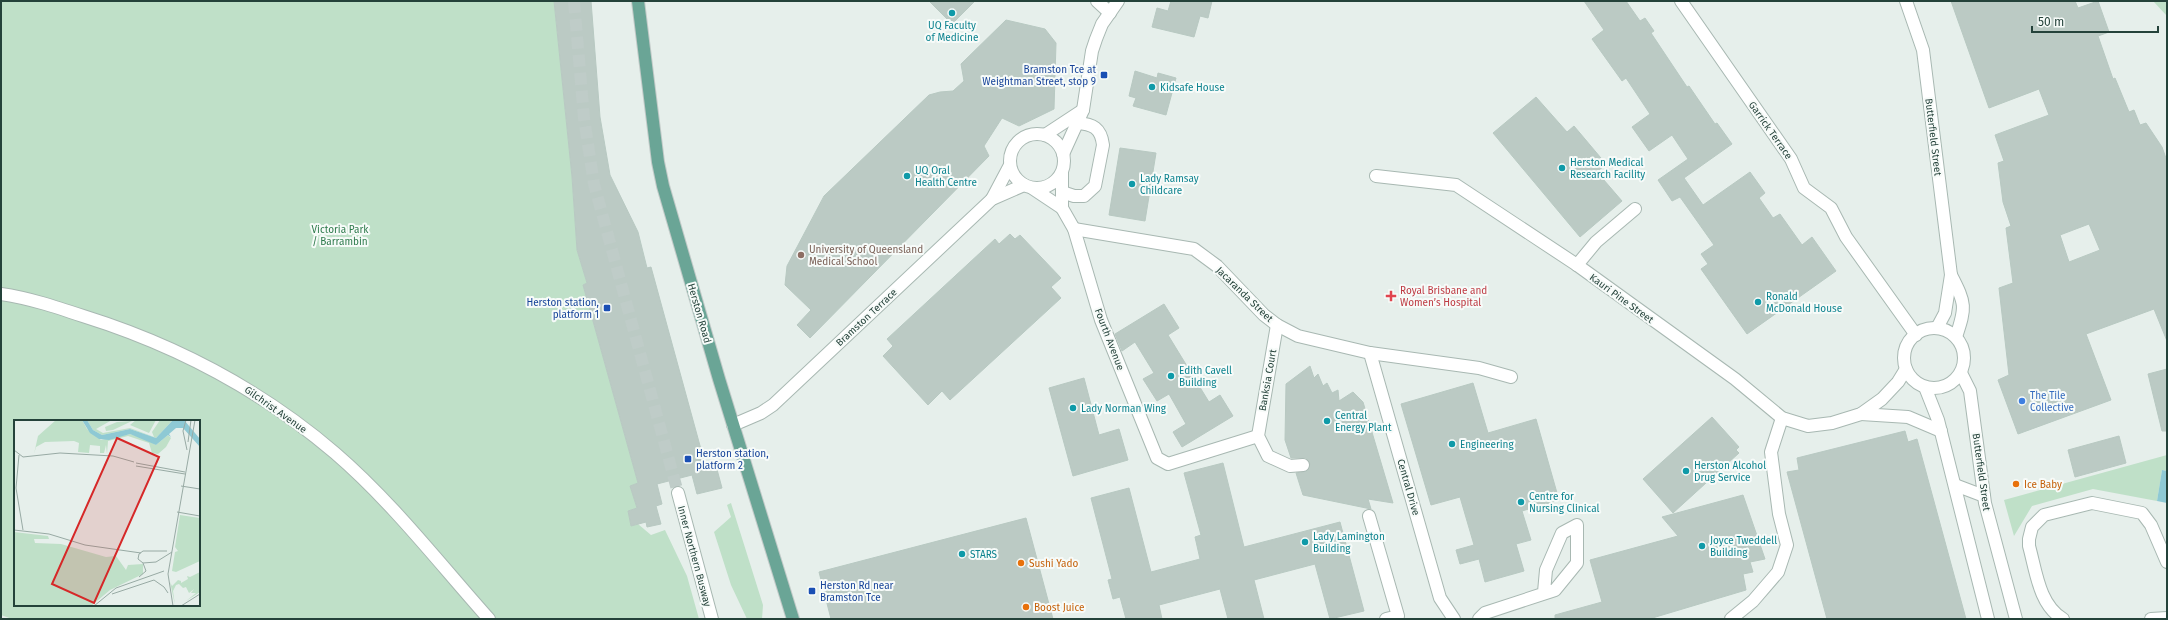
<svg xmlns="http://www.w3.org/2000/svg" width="2168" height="620" font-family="'Fira Sans',sans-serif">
  <rect width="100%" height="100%" fill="#e6efeb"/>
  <!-- green -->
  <g fill="#bfe0c8" fill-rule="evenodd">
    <path d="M 1,1 L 554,1 L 572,177 L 577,250 L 587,283 L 583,285 L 638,483 L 630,486 L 637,508 L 628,511 L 631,526 L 638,524 L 651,535 L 665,530 L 687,576 L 699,619 L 12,619 L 1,615 ZM 15,421 L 199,421 L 199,605 L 15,605 Z"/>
    <path d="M 2153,1 L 2167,1 L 2167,16 Z"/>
    <path d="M 2167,455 L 2167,471 L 2162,470 L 2157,501 L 2093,489 L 2032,506 L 2014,536 L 2004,500 Z"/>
    <path d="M 731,503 L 763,605 L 762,619 L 747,619 L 731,585 L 714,532 L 731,517 L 727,505 Z"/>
  </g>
  <!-- water -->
  <path fill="#8ec9d4" d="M 2162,470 L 2167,471 L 2167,503 L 2157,501 Z"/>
  <!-- building -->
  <g fill="#bbcac4" stroke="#b8c9c2" fill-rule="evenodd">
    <path d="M 554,1 L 591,1 L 600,117 L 610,175 L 638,232 L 647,268 L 651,267 L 705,464 L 715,462 L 722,488 L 697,494 L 692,475 L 657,484 L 662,504 L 656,506 L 661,524 L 647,527 L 646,522 L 631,526 L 628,511 L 637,508 L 630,486 L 638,483 L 583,285 L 587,283 L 577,250 L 572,177 Z"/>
    <path d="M 929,1 L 975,1 L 952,24 Z"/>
    <path d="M 1171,1 L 1212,1 L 1208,18 L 1200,16 L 1194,37 L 1152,27 L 1157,8 L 1168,11 Z"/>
    <path d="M 1584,1 L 1626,1 L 1640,21 L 1645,18 L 1654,31 L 1651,33 L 1687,87 L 1689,86 L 1715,124 L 1717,123 L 1732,144 L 1684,178 L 1703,205 L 1750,172 L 1765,193 L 1759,198 L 1773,218 L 1780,214 L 1802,245 L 1812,237 L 1836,271 L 1747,334 L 1701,269 L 1708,264 L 1701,254 L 1714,245 L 1680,197 L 1672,201 L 1658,180 L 1688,159 L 1672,135 L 1649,151 L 1632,127 L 1650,114 L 1626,78 L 1622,81 L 1592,39 L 1604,30 Z"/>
    <path d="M 1951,1 L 2075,1 L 2078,8 L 2098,1 L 2109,32 L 2098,36 L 2113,79 L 2115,78 L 2129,112 L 2134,110 L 2140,125 L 2146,123 L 2162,147 L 2167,161 L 2167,341 L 2154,309 L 2086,334 L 2111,400 L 2018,434 L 1998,380 L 2009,375 L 1999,288 L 2013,283 L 2006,228 L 2011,226 L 2003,202 L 1998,163 L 2004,161 L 1995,135 L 2049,115 L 2039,89 L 1989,108 ZM 2089,224 L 2100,250 L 2069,262 L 2060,235 Z"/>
    <path d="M 1006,20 L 1045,29 L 1056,43 L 1054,109 L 1019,126 L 1002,118 L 984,146 L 989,156 L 810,338 L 797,325 L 811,310 L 785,285 L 787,266 L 824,196 L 929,95 L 940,92 L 953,91 L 964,81 L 961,64 Z"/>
    <path d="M 1135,71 L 1157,78 L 1158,73 L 1176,78 L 1166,115 L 1133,106 L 1136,98 L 1129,96 Z"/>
    <path d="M 1536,97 L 1567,132 L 1574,126 L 1606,164 L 1597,172 L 1622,201 L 1580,237 L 1493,133 Z"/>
    <path d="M 1120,148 L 1156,153 L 1145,221 L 1109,215 Z"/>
    <path d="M 1010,234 L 1015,239 L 1020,235 L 1061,278 L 1051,287 L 1061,298 L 950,400 L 942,391 L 928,405 L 883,356 L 893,346 L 887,339 L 995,239 L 999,244 Z"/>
    <path d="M 1164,304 L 1179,328 L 1168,335 L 1209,402 L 1220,395 L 1233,416 L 1182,447 L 1173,432 L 1186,424 L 1169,394 L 1157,401 L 1143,379 L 1154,373 L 1135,342 L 1122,351 L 1115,334 Z"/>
    <path d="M 1310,366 L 1314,378 L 1318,374 L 1323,386 L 1327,383 L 1332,393 L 1338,390 L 1339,401 L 1353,392 L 1363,402 L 1393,503 L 1368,499 L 1371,509 L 1303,495 L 1296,473 L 1307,471 L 1310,464 L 1306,458 L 1291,458 L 1285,440 L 1286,384 Z"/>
    <path d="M 2167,369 L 2167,431 L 2162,431 L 2148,374 Z"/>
    <path d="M 1084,378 L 1099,435 L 1119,429 L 1128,460 L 1073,476 L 1049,388 Z"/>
    <path d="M 1473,383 L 1488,433 L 1536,419 L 1559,500 L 1522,511 L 1531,540 L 1516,544 L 1524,571 L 1485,582 L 1479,559 L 1460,564 L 1456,550 L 1474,545 L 1460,497 L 1431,505 L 1401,404 Z"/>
    <path d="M 1712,417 L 1739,447 L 1736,450 L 1739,453 L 1673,513 L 1643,479 Z"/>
    <path d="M 1905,431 L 1908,442 L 1917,439 L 1966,619 L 1827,619 L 1787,472 L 1799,470 L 1797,458 Z"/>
    <path d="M 2119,436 L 2126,463 L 2075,477 L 2068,450 Z"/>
    <path d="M 1223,463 L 1244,547 L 1340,522 L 1364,611 L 1330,619 L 1315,564 L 1254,580 L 1264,619 L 1228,619 L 1220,589 L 1159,605 L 1162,619 L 1126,619 L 1120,597 L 1113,599 L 1108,580 L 1112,579 L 1091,498 L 1129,488 L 1151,572 L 1200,559 L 1195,537 L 1201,535 L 1184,473 Z"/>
    <path d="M 1743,495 L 1765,559 L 1750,562 L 1753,572 L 1743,574 L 1746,590 L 1649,619 L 1555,619 L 1555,615 L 1602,602 L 1590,560 L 1678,536 L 1662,517 Z"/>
    <path d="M 1026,518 L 1053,619 L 831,619 L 819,572 Z"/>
  </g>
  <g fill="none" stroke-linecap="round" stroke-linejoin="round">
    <!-- minor-tunnel -->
    <path stroke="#bfccc8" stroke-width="12" stroke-dasharray="12 6" stroke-linecap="butt" d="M 574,1 L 584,118 L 594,184 L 678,493"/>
    <defs>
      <g id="minor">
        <path d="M 1097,1 L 1110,13"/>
        <path d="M 1681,1 L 1791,159 L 1804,188 L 1831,208 L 1846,237 L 1916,335"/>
        <path d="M 1906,1 L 1923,50 L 1951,275 L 1945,313 L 1937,328"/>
        <circle cx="1037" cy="161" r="27"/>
        <path d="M 1045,135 L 1083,110"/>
        <path d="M 1063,154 L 1083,110 L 1092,51 L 1096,39 L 1102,24 L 1118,1"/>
        <path d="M 1062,173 L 1062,208 L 1074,229 L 1101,320 L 1157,458 L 1168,464 L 1258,436"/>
        <path d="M 1376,176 L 1456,185 L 1577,265 L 1735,379 L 1782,418 L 1808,426 L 1832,423 L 1861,414 L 1882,399 L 1898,382 L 1906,369"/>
        <path d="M 1032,188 L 1062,208"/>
        <path d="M 1062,192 L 1074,196 L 1084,196 L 1095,186 L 1103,145 C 1101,128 1093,124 1077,123"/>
        <path d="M 992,199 L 1010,165"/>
        <path d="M 1074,229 L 1194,249 L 1217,266 L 1264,315 L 1277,325 L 1298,336 L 1370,353 L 1479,368 L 1511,377"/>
        <path d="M 1577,265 L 1596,242 L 1635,209"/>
        <path d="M 1951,275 C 1966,304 1966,307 1956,337"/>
        <path d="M 1,294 C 29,298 56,307 83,316 C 176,345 260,389 335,453 C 392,502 439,563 489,619"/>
        <path d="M 1277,325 L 1258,436 L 1268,456 L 1290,466 L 1303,465"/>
        <circle cx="1934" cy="358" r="30"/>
        <path d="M 1370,353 L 1440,598 L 1454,619"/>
        <path d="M 1961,373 L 1970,391 L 1985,503 L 2016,619"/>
        <path d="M 1925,387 L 1938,420 L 1988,619"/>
        <path d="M 1861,414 L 1908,417 L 1941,431"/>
        <path d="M 733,425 L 761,413 L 773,405 L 992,199 L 1024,185"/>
        <path d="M 1955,485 L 1984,496"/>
        <path d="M 678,493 L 712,619"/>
        <path d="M 1369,516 L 1398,616 L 1386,619"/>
        <path d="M 1479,619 L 1485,613 L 1555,590 L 1577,563 L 1577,525 L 1562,533 L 1546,570 L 1544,592"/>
        <path d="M 1731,619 L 1753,601 L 1778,572 L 1787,545 L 1779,514 L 1771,452 L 1782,418"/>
        <path d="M 2063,619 C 2039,605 2036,571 2029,546 L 2029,539 L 2032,527 L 2044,515 L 2092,503 L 2142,513 L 2151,525 L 2167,562"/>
        <path d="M 2151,619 L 2167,618"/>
      </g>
      <path id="major" d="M 638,1 L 658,162 L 663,186 L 719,379 L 793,619"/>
    </defs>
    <!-- minor casing -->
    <use href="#minor" stroke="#a8b8b2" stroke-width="14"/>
    <!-- major casing -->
    <use href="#major" stroke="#c2cac8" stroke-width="14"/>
    <!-- minor -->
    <use href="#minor" stroke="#fff" stroke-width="12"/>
    <!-- major -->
    <use href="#major" stroke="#6aa596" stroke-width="12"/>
  </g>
  <!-- markers -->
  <g fill="#0f9aa8" stroke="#f7fbf9" stroke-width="1.5">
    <circle cx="952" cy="13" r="4"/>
    <circle cx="1152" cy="87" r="4"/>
    <circle cx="1562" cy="168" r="4"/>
    <circle cx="907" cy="176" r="4"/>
    <circle cx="1132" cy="184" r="4"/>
    <circle cx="1758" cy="302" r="4"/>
    <circle cx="1171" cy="376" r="4"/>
    <circle cx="1073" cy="408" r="4"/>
    <circle cx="1327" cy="421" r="4"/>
    <circle cx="1452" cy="444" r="4"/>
    <circle cx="1686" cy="471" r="4"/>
    <circle cx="1521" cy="502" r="4"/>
    <circle cx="1305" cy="542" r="4"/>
    <circle cx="1702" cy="546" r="4"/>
    <circle cx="962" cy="554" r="4"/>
  </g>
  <g fill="#1a4fb4" stroke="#f7fbf9" stroke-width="1.5">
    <rect x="1100" y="71" width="8" height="8" rx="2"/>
    <rect x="603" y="304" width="8" height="8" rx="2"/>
    <rect x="684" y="455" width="8" height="8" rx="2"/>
    <rect x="808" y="587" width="8" height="8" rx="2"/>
  </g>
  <circle fill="#8d6e63" stroke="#f7fbf9" stroke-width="1.5" cx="801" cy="255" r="4"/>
  <path fill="#e0444e" stroke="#f7fbf9" stroke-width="1.5" d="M1389 290h4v4h4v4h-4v4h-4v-4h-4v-4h4z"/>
  <circle fill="#3f7fe0" stroke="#f7fbf9" stroke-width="1.5" cx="2022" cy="401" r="4"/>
  <g fill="#e8710a" stroke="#f7fbf9" stroke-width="1.5">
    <circle cx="2016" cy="484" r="4"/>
    <circle cx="1021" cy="563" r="4"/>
    <circle cx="1026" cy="607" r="4"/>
  </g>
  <g text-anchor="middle" stroke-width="4" stroke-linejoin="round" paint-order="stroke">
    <!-- culture labels -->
    <g font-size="10" fill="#0d838f" stroke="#f7fbf9" text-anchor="start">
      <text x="952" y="29" text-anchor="middle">UQ Faculty<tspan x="952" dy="12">of Medicine</tspan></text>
      <text x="1160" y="91">Kidsafe House</text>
      <text x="1570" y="166">Herston Medical<tspan x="1570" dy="12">Research Facility</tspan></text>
      <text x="915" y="174">UQ Oral<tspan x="915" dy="12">Health Centre</tspan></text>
      <text x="1140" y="182">Lady Ramsay<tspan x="1140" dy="12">Childcare</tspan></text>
      <text x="1766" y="300">Ronald<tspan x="1766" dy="12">McDonald House</tspan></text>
      <text x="1179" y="374">Edith Cavell<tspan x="1179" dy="12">Building</tspan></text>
      <text x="1081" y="412">Lady Norman Wing</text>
      <text x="1335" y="419">Central<tspan x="1335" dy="12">Energy Plant</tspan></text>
      <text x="1460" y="448">Engineering</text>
      <text x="1694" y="469">Herston Alcohol<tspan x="1694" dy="12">Drug Service</tspan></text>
      <text x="1529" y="500">Centre for<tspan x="1529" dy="12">Nursing Clinical</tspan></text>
      <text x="1313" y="540">Lady Lamington<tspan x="1313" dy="12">Building</tspan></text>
      <text x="1710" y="544">Joyce Tweddell<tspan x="1710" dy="12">Building</tspan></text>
      <text x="970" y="558">STARS</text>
    </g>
    <!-- transit labels -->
    <g font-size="10" fill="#164399" stroke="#f7fbf9" text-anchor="end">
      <text x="1096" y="73">Bramston Tce at<tspan x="1096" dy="12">Weightman Street, stop 9</tspan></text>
      <text x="599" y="306">Herston station,<tspan x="599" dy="12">platform 1</tspan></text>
      <text x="696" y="457" text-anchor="start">Herston station,<tspan x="696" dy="12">platform 2</tspan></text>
      <text x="820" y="589" text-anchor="start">Herston Rd near<tspan x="820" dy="12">Bramston Tce</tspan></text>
    </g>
    <!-- street labels -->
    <g font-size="10" fill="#24423a" stroke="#f7fbf9">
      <text transform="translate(1771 130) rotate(55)" y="4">Garrick Terrace</text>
      <text transform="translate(1934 137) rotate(83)" y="4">Butterfield Street</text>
      <text transform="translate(1245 294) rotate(44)" y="4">Jacaranda Street</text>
      <text transform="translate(1622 298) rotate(36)" y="4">Kauri Pine Street</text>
      <text transform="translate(700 313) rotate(74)" y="4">Herston Road</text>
      <text transform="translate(866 317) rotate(-43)" y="4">Bramston Terrace</text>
      <text transform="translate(1110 339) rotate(69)" y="4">Fourth Avenue</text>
      <text transform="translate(1267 380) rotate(-80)" y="4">Banksia Court</text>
      <text transform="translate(276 409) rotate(35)" y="4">Gilchrist Avenue</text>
      <text transform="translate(1982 472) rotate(82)" y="4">Butterfield Street</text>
      <text transform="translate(1409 487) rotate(74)" y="4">Central Drive</text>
      <text transform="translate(695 556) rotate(75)" y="4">Inner Northern Busway</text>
    </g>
    <!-- park labels -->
    <g font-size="10" fill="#2d7a4b" stroke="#f7fbf9">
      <text x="340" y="233">Victoria Park<tspan x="340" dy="12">/ Barrambin</tspan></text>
    </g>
    <!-- education labels -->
    <g font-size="10" fill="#785e54" stroke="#f7fbf9" text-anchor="start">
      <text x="809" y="253">University of Queensland<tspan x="809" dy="12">Medical School</tspan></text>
    </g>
    <!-- health labels -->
    <g font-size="10" fill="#be3a42" stroke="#f7fbf9" text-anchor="start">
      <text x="1400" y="294">Royal Brisbane and<tspan x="1400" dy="12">Women’s Hospital</tspan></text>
    </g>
    <!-- shop labels -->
    <g font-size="10" fill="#366cbe" stroke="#f7fbf9" text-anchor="start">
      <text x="2030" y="399">The Tile<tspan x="2030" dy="12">Collective</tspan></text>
    </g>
    <!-- food labels -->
    <g font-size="10" fill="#c56008" stroke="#f7fbf9" text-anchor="start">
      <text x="2024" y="488">Ice Baby</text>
      <text x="1029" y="567">Sushi Yado</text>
      <text x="1034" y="611">Boost Juice</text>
    </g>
  </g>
  <!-- overview -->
  <g transform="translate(14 420)">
    <rect width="186" height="186" fill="#e6efeb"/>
    <path d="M 42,0 L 68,0 L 73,9 L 87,20 L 116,14 L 131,19 L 142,25 L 154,15 L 157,18 L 152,27 L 144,34 L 138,33 L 135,23 L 114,16 L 94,21 L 93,34 L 92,25 L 90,33 L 86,33 L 86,26 L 76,25 L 75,33 L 64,32 L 65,23 L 60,21 L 31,22 L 22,27 L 20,34 L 24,16 ZM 73,0 L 98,0 L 82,9 L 89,13 L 116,8 L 140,17 L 138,12 L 146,0 L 159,0 L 142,18 L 116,9 L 88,15 L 79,10 ZM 122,0 L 142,0 L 135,13 L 116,5 ZM 118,1 L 99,10 L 92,11 L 91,7 L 103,2 ZM 166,95 L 186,98 L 186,141 L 162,152 L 158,151 L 161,132 L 164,131 L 161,127 ZM 0,112 L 34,116 L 35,119 L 20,119 L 21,123 L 47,124 L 92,137 L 102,136 L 112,150 L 114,145 L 129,144 L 129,154 L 96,170 L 77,186 L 0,186 ZM 186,152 L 186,172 L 172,181 L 182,173 L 177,173 L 180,169 L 175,173 L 172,167 L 169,168 L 165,164 L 162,165 L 159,171 L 161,185 L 156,162 L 158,166 L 164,160 L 167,161 L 167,159 L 167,163 L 174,159 L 173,156 L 176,157 Z" fill="#bfe0c8"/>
    <path d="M 68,0 L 73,0 L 79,10 L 88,15 L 116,9 L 142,18 L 159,0 L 170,0 L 186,19 L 186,27 L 169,8 L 162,8 L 155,14 L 157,17 L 154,15 L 142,25 L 116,14 L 95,20 L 85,19 L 76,13 Z" fill="#8ec9d4"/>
    <path fill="none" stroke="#98aaa4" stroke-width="1" d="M 172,0 L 169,11 L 173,30M 174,22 L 177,0M 0,30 L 9,37 L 46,33 L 99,36 L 120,42M 5,35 L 2,68 L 9,110M 122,43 L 171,52M 122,46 L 171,54M 167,66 L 186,69M 163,92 L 186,96M 0,110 L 35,114 L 71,125 L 127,133M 153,131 L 129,131 L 125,134 L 124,139 L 129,143 L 142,142 L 158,132M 125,157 L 132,151 L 129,143M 98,174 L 140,160 L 150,167 L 154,173M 80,186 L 102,168 L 150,151M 159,186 L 154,154 L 181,0M 167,186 L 186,174"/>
    <path fill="#d62828" fill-opacity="0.15" stroke="#d62828" stroke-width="2" d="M 103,18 L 145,37 L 80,183 L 38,164 Z"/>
    <rect width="186" height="186" fill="none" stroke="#24423a" stroke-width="2"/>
  </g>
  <!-- border -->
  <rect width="2168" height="620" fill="none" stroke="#24423a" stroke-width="4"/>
  <!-- scale -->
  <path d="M2032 26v6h126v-6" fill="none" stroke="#24423a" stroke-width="2"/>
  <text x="2038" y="26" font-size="12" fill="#24423a" stroke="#f7fbf9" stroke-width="3" paint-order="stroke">50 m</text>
</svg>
